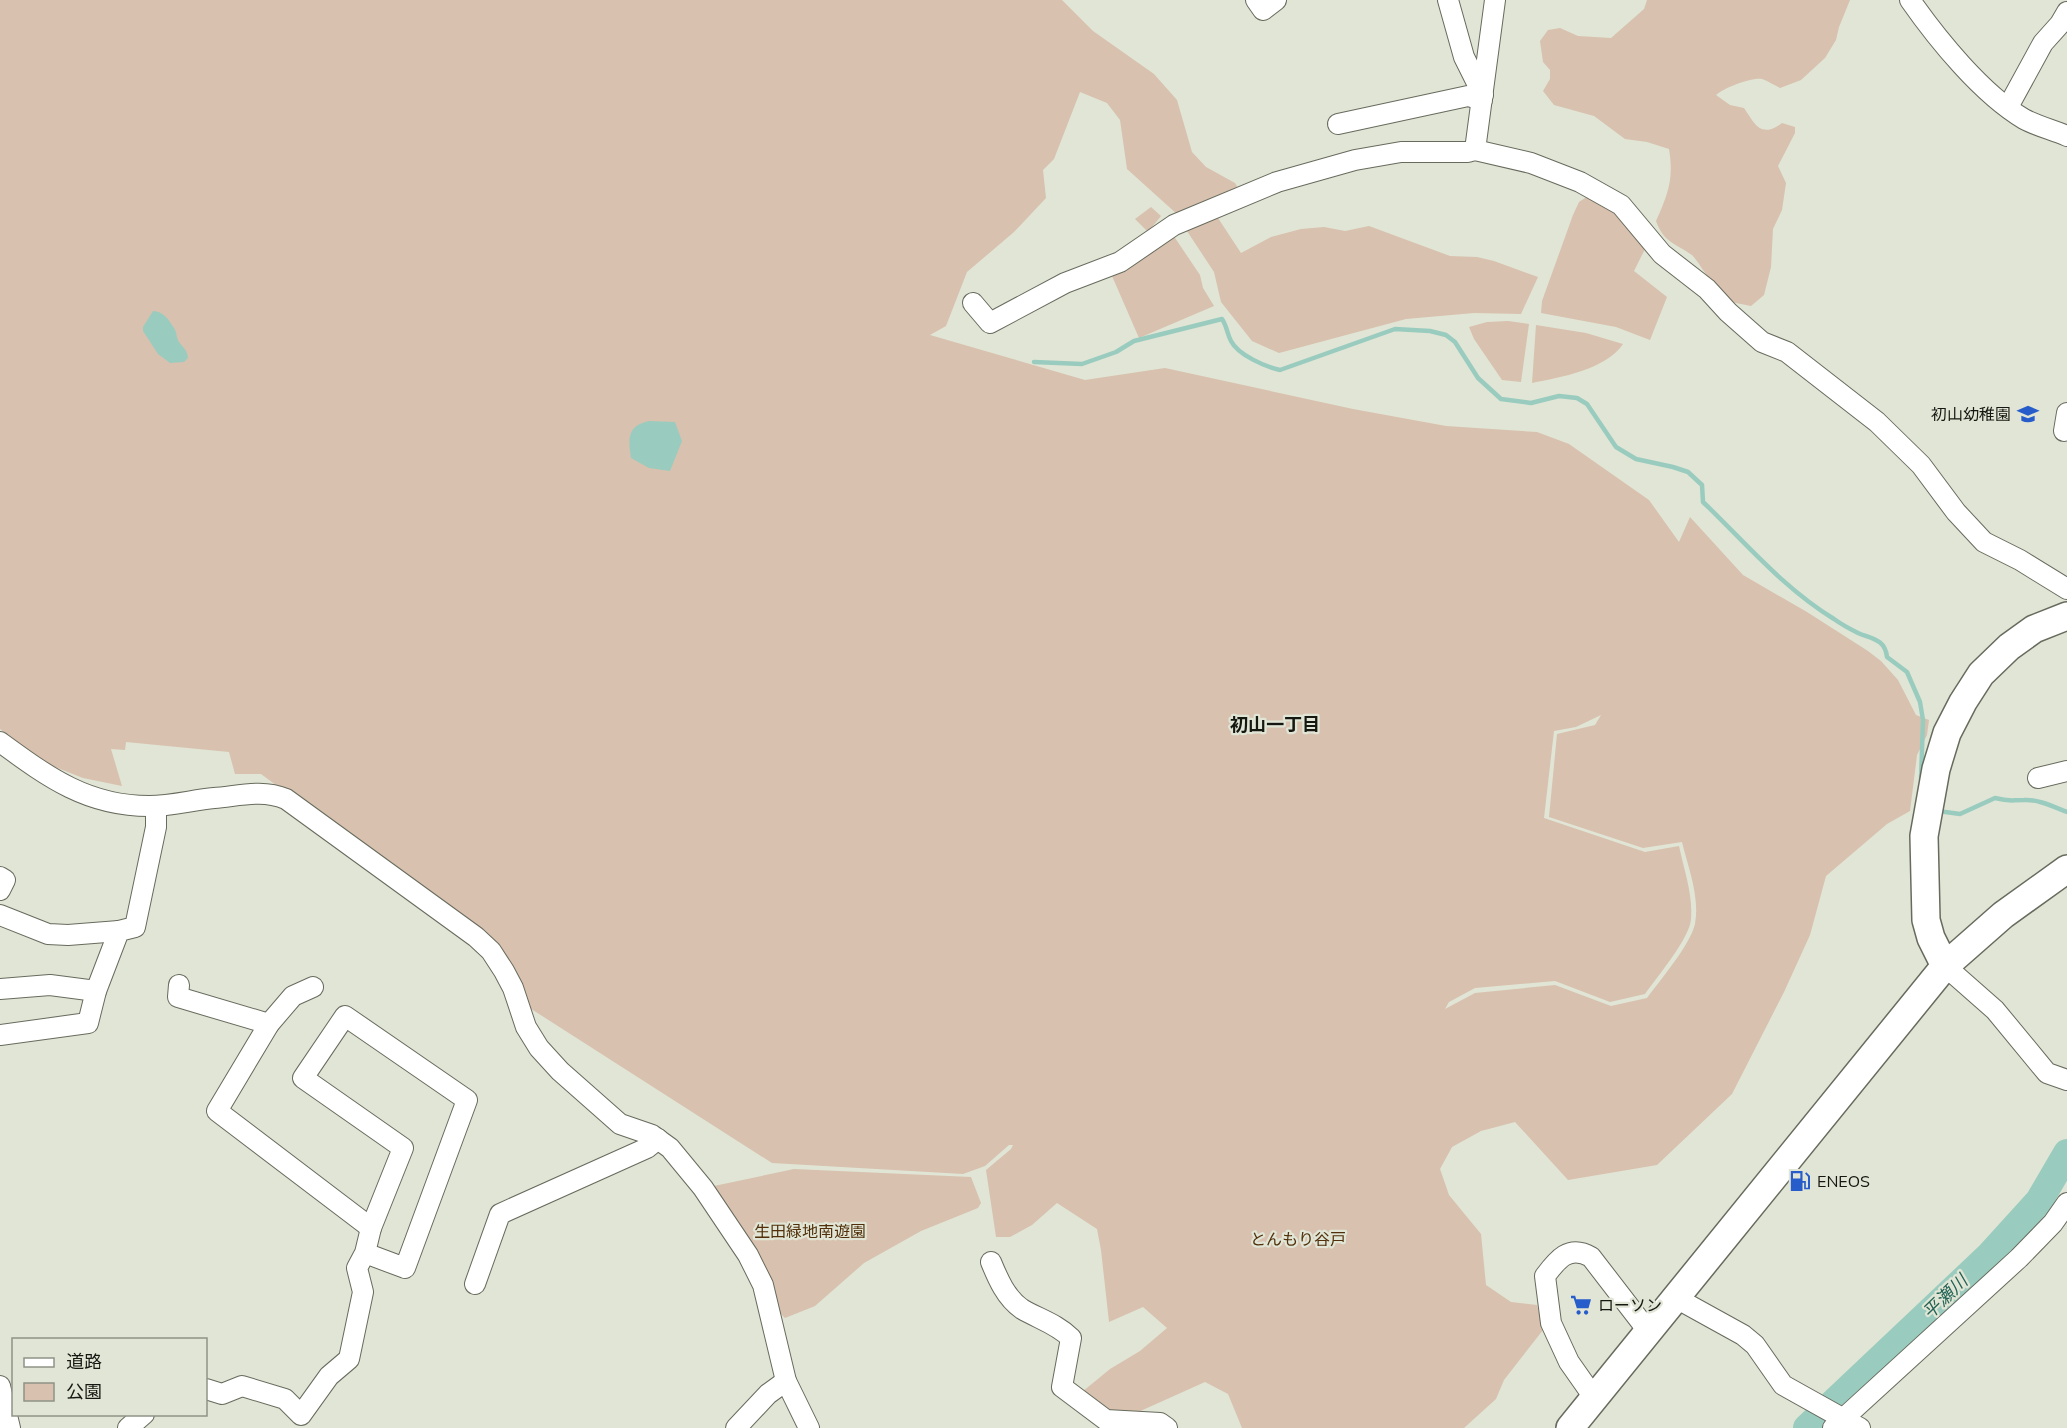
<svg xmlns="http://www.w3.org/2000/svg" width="2067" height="1428" font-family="Mulish,'Noto Sans JP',sans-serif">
  <rect width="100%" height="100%" fill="#e1e5d5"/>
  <!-- green -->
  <g fill="#d8c1ae" fill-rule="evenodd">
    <path d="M 0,0 L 1062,0 L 1093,31 L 1154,74 L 1177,100 L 1192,152 L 1206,167 L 1235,183 L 1239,190 L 1178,215 L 1127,169 L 1120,120 L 1107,103 L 1080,92 L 1054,159 L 1043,170 L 1046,198 L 1014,232 L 967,272 L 946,326 L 930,335 L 1085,380 L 1165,368 L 1353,409 L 1446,426 L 1537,432 L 1569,444 L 1649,500 L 1679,542 L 1690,517 L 1743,575 L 1807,612 L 1868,651 L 1881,661 L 1898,680 L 1916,715 L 1929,720 L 1927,735 L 1917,755 L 1910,811 L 1887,824 L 1826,876 L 1810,935 L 1784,992 L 1732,1094 L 1657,1165 L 1568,1180 L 1515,1122 L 1481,1131 L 1452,1147 L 1440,1169 L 1449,1195 L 1481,1234 L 1486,1285 L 1511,1302 L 1537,1305 L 1543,1330 L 1504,1380 L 1496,1399 L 1464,1428 L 1242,1428 L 1228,1394 L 1205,1382 L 1136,1413 L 1109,1410 L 1082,1392 L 1110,1369 L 1140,1351 L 1167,1328 L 1143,1307 L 1109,1322 L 1101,1250 L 1097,1229 L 1057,1203 L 1032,1225 L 1010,1237 L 996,1237 L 986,1170 L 1011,1149 L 1013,1145 L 1009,1145 L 985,1166 L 963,1174 L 772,1163 L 525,1005 L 518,983 L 284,791 L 261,774 L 235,774 L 229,752 L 126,742 L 125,750 L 111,749 L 122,786 L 83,778 L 35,759 L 0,729 ZM 1601,715 L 1595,725 L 1557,734 L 1549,817 L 1643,848 L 1682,842 C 1688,867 1700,897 1695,924 C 1690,945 1661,979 1647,998 L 1611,1006 L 1555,985 L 1475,993 L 1445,1009 L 1449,1002 L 1475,988 L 1555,981 L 1610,1002 L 1645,994 C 1657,977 1690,938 1691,919 C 1693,894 1684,870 1679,846 L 1645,852 L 1544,818 L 1554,731 L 1576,727 Z"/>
    <path d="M 1647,0 L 1850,0 L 1839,27 L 1836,40 L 1825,58 L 1801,80 L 1780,88 C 1774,85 1768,81 1762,79 C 1751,77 1724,88 1716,95 L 1730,105 L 1744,108 C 1755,124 1760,139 1782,123 L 1795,127 L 1795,133 L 1778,166 L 1786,183 L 1782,210 L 1773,229 L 1771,267 L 1764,295 L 1751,306 L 1731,302 C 1724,292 1716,286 1709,278 C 1703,271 1698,261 1692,255 C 1675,243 1664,243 1656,221 C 1668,194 1674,179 1669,149 L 1647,142 L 1625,139 L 1594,116 L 1554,105 L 1543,91 L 1550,79 L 1550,70 L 1543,62 L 1540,41 L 1548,30 L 1560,28 L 1578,36 L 1611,38 L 1644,9 Z"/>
    <path d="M 1588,196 L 1621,212 L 1646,247 L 1634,271 L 1667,297 L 1650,340 L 1616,327 L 1541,313 L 1542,301 L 1573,215 L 1579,202 Z"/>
    <path d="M 1151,207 L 1161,216 L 1148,232 L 1135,219 Z"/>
    <path d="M 1216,215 L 1241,253 L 1271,237 L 1301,229 L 1324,227 L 1345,231 L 1369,226 L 1450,256 L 1477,257 L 1494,261 L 1538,277 L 1521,314 L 1474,313 L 1406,319 L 1279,353 L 1252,341 L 1221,302 L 1214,272 L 1185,228 Z"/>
    <path d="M 1171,232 L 1200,275 L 1203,288 L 1214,306 L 1139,338 L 1109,269 Z"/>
    <path d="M 1508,321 L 1529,324 L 1521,382 L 1502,380 L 1474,339 L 1469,327 L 1487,322 Z"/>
    <path d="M 1536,325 L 1586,333 L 1623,344 C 1605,370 1561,377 1532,383 Z"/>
    <path d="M 794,1169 L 971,1177 L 981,1203 L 978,1208 L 921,1231 L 864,1263 L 815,1306 L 785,1318 L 776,1309 L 743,1234 L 714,1186 Z"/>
  </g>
  <!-- water -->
  <g fill="#99ccbf">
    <path d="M 153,311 C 163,311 169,320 174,328 C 177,332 176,337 179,342 C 183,348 187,349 188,358 L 184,362 L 170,363 L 158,354 L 143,331 L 143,327 Z"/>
    <path d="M 649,421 L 675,422 L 682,441 L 670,471 L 649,468 L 631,458 C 628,438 627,426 649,421 Z"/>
  </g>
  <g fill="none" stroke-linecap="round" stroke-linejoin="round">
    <!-- stream -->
    <g stroke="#99ccbf" stroke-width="4.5">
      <path d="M 1034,362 L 1082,364 L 1116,352 L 1134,341 L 1222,319 C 1227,326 1227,334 1231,341 C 1238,355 1266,367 1280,370 L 1395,329 L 1430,331 L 1446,335 L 1455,342 L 1478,378 L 1501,399 L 1531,403 L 1559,396 L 1577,398 L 1587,404 L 1616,447 L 1636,459 L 1673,467 L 1688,472 L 1702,485 L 1703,502 C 1745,542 1783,588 1834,619 C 1841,624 1850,629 1858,633 C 1872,639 1885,639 1887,657 L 1907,672 L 1920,702 L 1923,720 L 1921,780"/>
      <path d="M 1938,811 L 1960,814 L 1995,798 C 2011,802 2010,800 2024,800 C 2038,799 2054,807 2067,812"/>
    </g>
    <!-- river -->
    <path stroke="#99ccbf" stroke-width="28" d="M 1807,1428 L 1990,1255 L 2039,1201 L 2067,1153"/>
    <defs>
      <g id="street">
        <path d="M 1256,0 L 1263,10 L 1276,0"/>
        <path d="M 1448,0 L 1464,57 L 1483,95"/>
        <path d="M 1910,0 C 1938,40 1982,94 2024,119 C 2037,126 2053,130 2067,136"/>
        <path d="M 2008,107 L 2043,43 L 2060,24 L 2067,12"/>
        <path d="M 1338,124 L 1468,96 L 1482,100"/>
        <path d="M 1475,150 L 1495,0"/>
        <path d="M 973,303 L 990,323 L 1065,283 L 1120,262 L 1174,225 L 1277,182 L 1355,160 L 1401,152 L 1468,152 L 1475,150 L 1531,163 L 1580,182 L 1621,205 L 1662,254 L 1707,289 L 1728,312 L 1762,342 L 1787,352 L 1877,422 L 1921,465 L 1956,512 L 1984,542 L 2020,560 L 2067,589"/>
        <path d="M 2064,431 L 2067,413"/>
        <path d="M 0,742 C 48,777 87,806 149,806 C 171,806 193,800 214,798 C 239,796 262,789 286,799 L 476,937 L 491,951 L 504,971 L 513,988 L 526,1027 L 539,1048 L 560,1071 L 620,1124 L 652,1135 L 670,1148 L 703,1188 L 748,1255 L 763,1285 L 786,1381 L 809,1428"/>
        <path d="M 2038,778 L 2067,771"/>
        <path d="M 0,877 L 5,880 L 0,890"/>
        <path d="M 0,915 L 48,934 L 68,935 L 119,931"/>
        <path d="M 1945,966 L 1995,1010 L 2047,1073 L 2067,1080"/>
        <path d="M 179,985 L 178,997 L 269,1024"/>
        <path d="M 313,987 L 293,996 L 269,1024 L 217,1111 L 371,1228"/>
        <path d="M 0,989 L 50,985 L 96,991"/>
        <path d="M 0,1035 L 88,1023 L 96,991 L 119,931 L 135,927 L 156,827 L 156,813 L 152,806"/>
        <path d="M 991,1262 C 998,1279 1006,1298 1022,1309 C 1039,1319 1057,1324 1071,1338 L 1062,1387 L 1106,1420 L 1160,1423 L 1167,1428"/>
        <path d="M 475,1284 L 500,1214 L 647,1148 L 658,1139"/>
        <path d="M 1676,1298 L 1743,1335 L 1755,1345 L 1783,1385 L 1860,1428"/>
        <path d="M 0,1386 L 10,1428"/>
        <path d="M 206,1389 L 222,1394 L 242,1386 L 285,1399 L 301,1415 L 329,1376 L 349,1359 L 363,1292 L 357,1268 L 365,1253 L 371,1228 L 403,1148 L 303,1078 L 345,1016 L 467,1100 L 405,1268 L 365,1253"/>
        <path d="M 1595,1399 L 1569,1362 L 1551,1323 L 1545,1276 C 1557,1260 1569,1244 1591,1257 L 1648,1331"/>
        <path d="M 128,1428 L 144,1414"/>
        <path d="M 736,1428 L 768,1394 L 786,1381"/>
        <path d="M 1833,1428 L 2019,1258 L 2053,1223 L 2067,1203"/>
      </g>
      <g id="secondary">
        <path d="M 1945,966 L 1931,938 L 1926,920 L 1924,836 L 1936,769 L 1947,733 L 1963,702 L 1981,674 L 2009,647 L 2034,629 L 2067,616"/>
        <path d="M 1570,1428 L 1945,966 L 2003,915 L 2067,869"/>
      </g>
    </defs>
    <!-- street casing -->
    <use href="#street" stroke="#676b5d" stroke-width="22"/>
    <!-- secondary casing -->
    <use href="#secondary" stroke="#676b5d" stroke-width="30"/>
    <!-- street -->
    <use href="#street" stroke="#fff" stroke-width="20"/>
    <!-- secondary -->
    <use href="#secondary" stroke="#fff" stroke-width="27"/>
  </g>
  <!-- icons -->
  <defs>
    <symbol id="school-bare" viewBox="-9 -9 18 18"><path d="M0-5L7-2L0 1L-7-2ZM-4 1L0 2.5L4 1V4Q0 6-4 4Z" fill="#275dcb" stroke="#e1e5d5" stroke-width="2.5" paint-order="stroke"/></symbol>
    <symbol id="fuel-bare" viewBox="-9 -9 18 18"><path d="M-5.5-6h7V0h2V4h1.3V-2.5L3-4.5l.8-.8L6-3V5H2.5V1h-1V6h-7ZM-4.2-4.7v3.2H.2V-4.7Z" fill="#275dcb" stroke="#e1e5d5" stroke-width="2.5" paint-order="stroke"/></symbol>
    <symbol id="supermarket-bare" viewBox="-9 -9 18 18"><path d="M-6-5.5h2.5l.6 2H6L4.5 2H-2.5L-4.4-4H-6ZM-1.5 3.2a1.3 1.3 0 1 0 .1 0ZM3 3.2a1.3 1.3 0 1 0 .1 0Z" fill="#275dcb" stroke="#e1e5d5" stroke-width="2.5" paint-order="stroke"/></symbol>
  </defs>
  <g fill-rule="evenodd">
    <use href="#school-bare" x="2013" y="399" width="30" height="30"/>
    <use href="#fuel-bare" x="1785" y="1166" width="30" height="30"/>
    <use href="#supermarket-bare" x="1566" y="1290" width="30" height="30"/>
  </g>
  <g text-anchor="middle" stroke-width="4.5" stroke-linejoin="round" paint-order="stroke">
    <!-- poi labels -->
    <g font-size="16" fill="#151711" stroke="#e1e5d5" text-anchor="start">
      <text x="2011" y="420" text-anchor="end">初山幼稚園</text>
      <text x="1817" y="1187">ENEOS</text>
      <text x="1598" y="1311">ローソン</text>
    </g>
    <!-- park labels -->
    <g font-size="16" fill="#512f0a" stroke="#e1e5d5">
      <text x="810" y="1237">生田緑地南遊園</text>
      <text x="1298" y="1245">とんもり谷戸</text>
    </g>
    <!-- neighbourhood labels -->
    <g font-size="18" font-weight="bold" fill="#151711" stroke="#e1e5d5">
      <text x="1275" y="731">初山一丁目</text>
    </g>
    <!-- water labels -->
    <g font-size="18" font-style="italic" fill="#216355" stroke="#e1e5d5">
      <text transform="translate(1945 1297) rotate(-44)" y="6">平瀬川</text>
    </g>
  </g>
  <!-- legend -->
  <rect x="12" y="1338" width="195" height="78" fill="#e1e5d5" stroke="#8f9387" stroke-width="1.5"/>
  <rect x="24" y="1358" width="30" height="9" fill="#ffffff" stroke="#8f9387" stroke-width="1.5"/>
  <text x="66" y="1368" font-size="18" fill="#151711">道路</text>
  <rect x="24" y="1383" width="30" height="18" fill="#d8c1ae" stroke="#8f9387" stroke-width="1.5"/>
  <text x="66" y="1398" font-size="18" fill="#151711">公園</text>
</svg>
